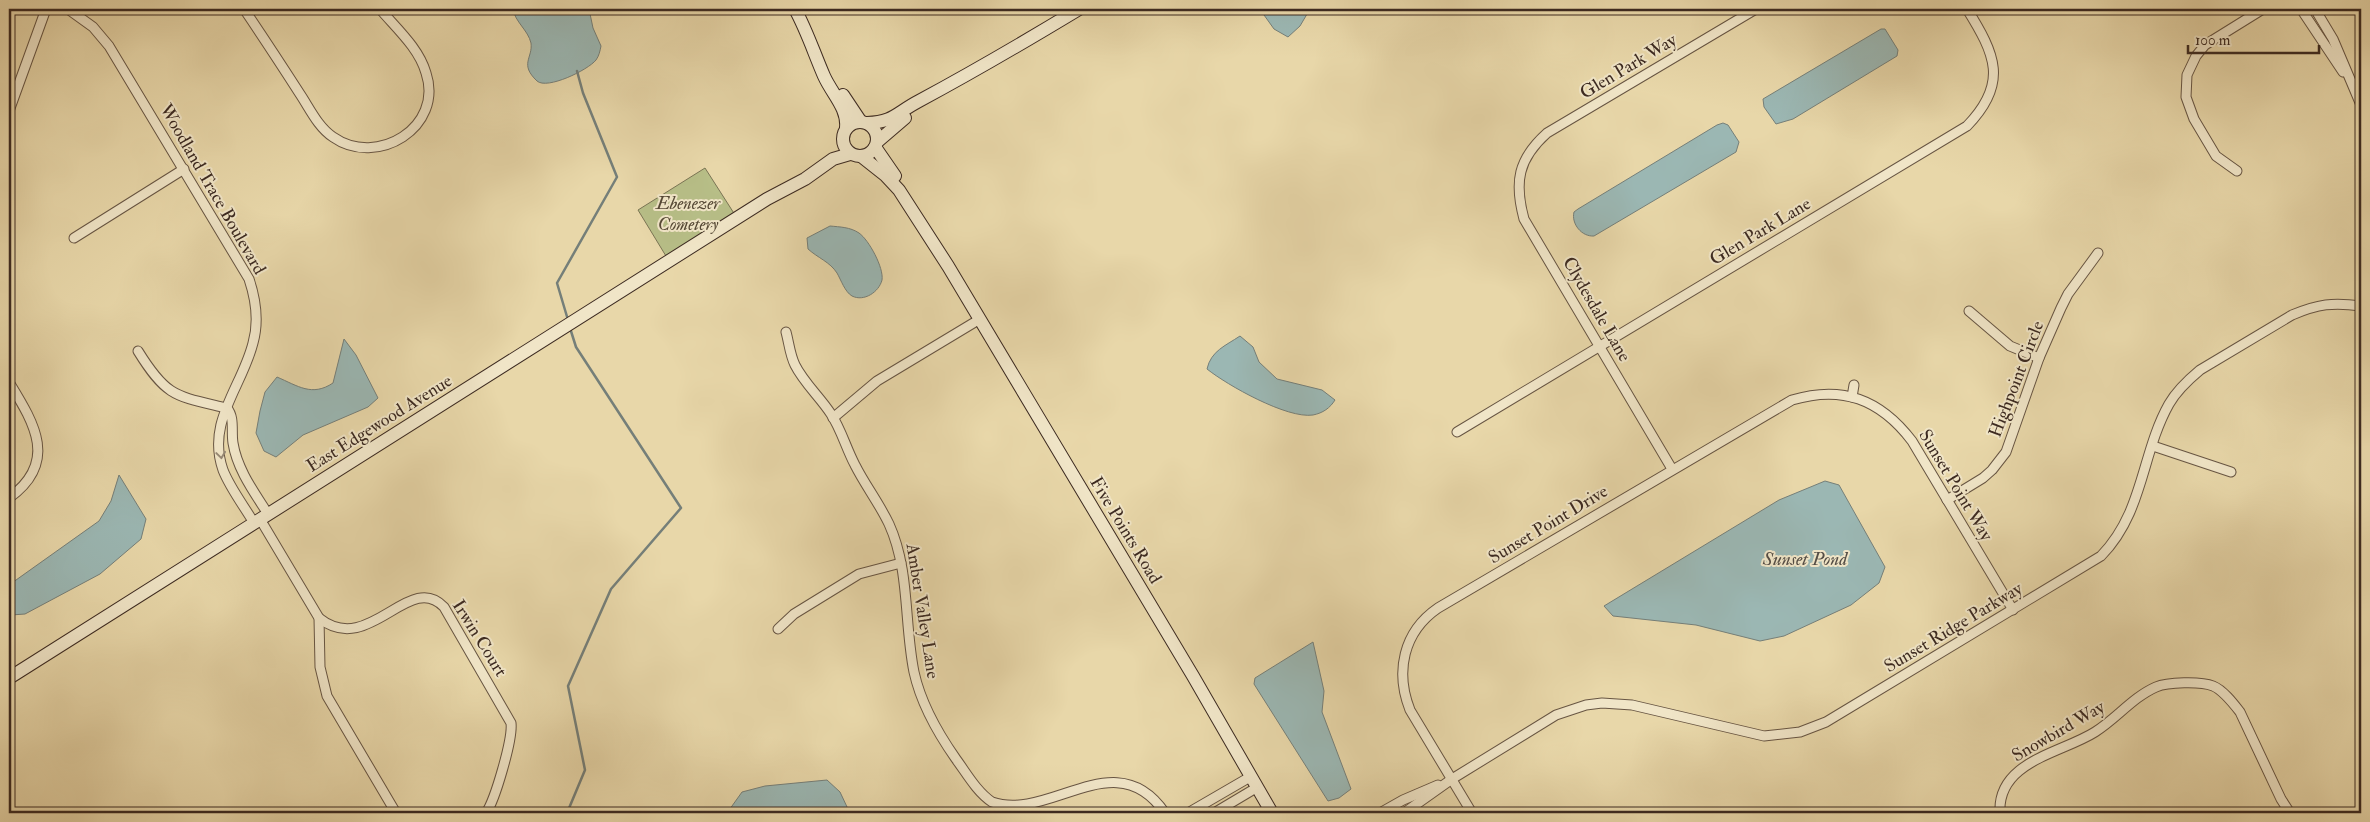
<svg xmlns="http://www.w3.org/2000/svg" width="2370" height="822" font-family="'IM FELL Double Pica',serif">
  <rect width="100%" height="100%" fill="#e8d7a9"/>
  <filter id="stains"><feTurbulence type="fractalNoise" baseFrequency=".004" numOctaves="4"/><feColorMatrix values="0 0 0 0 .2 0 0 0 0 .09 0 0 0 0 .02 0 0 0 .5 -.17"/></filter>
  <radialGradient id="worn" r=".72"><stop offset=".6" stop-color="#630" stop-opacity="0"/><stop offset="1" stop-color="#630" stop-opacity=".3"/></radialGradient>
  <!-- green -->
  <path fill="#b7be87" stroke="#7a7454" d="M 705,168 L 737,218 L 669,261 L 638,210 Z"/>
  <!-- water -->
  <g fill="#9bb7b3" stroke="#757f79">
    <path d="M 513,9 L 589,9 L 593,28 L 601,46 C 600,51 599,56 596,60 C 588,70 547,90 537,81 C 519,64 533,58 531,43 C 528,30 515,22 513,9 Z"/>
    <path d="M 1266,9 L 1310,9 L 1300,26 L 1288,37 L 1274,29 L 1264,15 Z"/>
    <path d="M 1881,29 L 1885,29 L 1898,50 L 1897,56 L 1793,119 L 1776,124 L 1764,107 L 1763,99 Z"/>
    <path d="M 1723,123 L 1728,125 L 1739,142 L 1736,152 L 1594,236 C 1582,237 1571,224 1574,212 L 1578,209 L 1717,125 Z"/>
    <path d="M 830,226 C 840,227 850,227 859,233 C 869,240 884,268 882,280 C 879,292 864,302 852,296 C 845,292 841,280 837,273 C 830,262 818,258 808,249 L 807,238 Z"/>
    <path d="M 1240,336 L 1253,347 L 1259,362 L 1277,379 L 1322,390 L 1335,400 C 1330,408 1323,413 1313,415 C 1287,419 1227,385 1207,369 C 1211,351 1225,346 1240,336 Z"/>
    <path d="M 344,339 L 356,355 L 378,398 L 368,407 L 303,435 L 276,457 L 264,451 L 256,433 L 260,411 L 265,392 L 277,377 C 298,386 312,397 333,383 Z"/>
    <path d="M 119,475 L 146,519 L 141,539 L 100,574 L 25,614 L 11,615 L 9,611 L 9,585 L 99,521 L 111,501 Z"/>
    <path d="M 1825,481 L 1839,485 L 1885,567 L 1879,583 L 1851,605 L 1784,636 L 1760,641 L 1696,625 L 1613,616 L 1604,606 L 1779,500 Z"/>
    <path d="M 1313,642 L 1324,691 L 1322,712 L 1351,789 L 1339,798 L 1328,801 L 1254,684 L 1255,678 Z"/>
    <path d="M 827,780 L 840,792 L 848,809 L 853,813 L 727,813 L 742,792 L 765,786 Z"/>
  </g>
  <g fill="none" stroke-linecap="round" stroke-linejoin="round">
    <!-- stream -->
    <g stroke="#757f79" stroke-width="2.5">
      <path d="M 568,320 L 557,283 L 617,177 L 583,93 L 577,71"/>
      <path d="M 567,813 L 585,770 L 568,686 L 611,589 L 681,508 L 576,347 L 570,328"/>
    </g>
    <defs>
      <g id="street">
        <path d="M 68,9 L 93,27 L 109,46 L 249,279 C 256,300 259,322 253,343 C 242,387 206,422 223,470 C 230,488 244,506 254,523"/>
        <path d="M 244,9 C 263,37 282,66 300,94 C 310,109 318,127 333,137 C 377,168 444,127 426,73 C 419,48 396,28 380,9"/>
        <path d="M 2301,9 L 2343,72"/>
        <path d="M 2315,9 L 2333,39 L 2361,105"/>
        <path d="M 9,111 L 46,9"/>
        <path d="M 2237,171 L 2216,156 L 2194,119 L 2186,97 L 2187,75 L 2196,56 L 2205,45 L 2263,9"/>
        <path d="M 74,238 L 184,169"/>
        <path d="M 1969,311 L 2010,346 L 2039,358"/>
        <path d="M 786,332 C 789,343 790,355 795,365 C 804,383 820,397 831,414 C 841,429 846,448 855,465 C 865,485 879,503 889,524 C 910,570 904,623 914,672 C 921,704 937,732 956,759 C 967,774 977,792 992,802 C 1050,822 1116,741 1165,813"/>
        <path d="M 138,351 C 167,398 176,396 227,408"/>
        <path d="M 9,382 C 34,423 59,462 9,498"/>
        <path d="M 1852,397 L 1854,385"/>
        <path d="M 227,408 C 235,418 231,431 233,443 C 237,469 254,492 268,514"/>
        <path d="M 833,418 L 877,381 L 980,319"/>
        <path d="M 1457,432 L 1967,126 C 2009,83 1995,54 1967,9"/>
        <path d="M 2153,446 L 2231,472"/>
        <path d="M 1672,469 L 1524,219 C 1514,182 1518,159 1547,133 L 1756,9"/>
        <path d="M 1947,500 L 1983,478 L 1992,470 L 2006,452 L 2039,358 L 2061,308 L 2068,294 L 2098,253"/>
        <path d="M 260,519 L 319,618 L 320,667 L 327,696 L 396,813"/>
        <path d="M 319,618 C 369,658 409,570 444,607 L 511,723 C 513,739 495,800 486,813"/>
        <path d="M 778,629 L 794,614 L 859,574 L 901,563"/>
        <path d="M 1188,813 L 1250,777"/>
        <path d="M 1214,813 L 1256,788"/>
        <path d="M 1380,813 L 1403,800 L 1438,785"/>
        <path d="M 1404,813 L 1452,779 L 1556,715 L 1586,705 L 1602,703 L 1632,705 L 1764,736 L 1800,732 L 1826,722 L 2101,556 C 2144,512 2141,454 2169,404 C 2177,390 2188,380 2200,370 L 2292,315 C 2318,304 2333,302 2361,306"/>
        <path d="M 1472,813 L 1410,710 C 1395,672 1403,632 1438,608 L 1792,400 C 1842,385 1880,399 1912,441 L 2013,610"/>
        <path d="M 2000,813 C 1997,761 2062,753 2095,732 C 2116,719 2133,697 2156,687 C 2167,682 2201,681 2213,686 C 2223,690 2233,703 2240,712 L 2281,799 L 2290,813"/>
      </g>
      <g id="secondary">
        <path d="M 795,9 C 807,31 814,53 824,76 C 832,94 848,108 846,128"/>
        <path d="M 843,95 L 861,122"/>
        <circle cx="860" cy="139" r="17"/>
        <path d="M 867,123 C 894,122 896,113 919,101 C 973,72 1026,41 1079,9"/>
        <path d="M 877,142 L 905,118"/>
        <path d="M 875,147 L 895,176"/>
        <path d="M 861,156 L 885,175 L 899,190 L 948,266 L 1193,676 L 1272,813"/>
        <path d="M 9,678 L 767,199 L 805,179 L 833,159 L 850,154"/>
      </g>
    </defs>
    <!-- street casing -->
    <use href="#street" stroke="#675543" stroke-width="11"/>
    <!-- secondary casing -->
    <use href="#secondary" stroke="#3c2a21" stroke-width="14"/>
    <!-- street -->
    <use href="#street" stroke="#f0e5c7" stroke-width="9"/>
    <!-- secondary -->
    <use href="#secondary" stroke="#f0e5c7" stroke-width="12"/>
  </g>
  <!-- one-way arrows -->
  <defs><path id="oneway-chevron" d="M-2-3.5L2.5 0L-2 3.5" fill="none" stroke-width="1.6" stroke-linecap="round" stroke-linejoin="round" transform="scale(1.25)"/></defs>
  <use stroke="#968874" href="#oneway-chevron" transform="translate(221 455) rotate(82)"/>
  <g text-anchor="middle" stroke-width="4" stroke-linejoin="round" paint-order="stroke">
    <!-- street labels -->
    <g font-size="18" fill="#3c2a21" stroke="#f0e5c7">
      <text transform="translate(1628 66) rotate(-31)" y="6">Glen Park Way</text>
      <text transform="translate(213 189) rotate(60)" y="6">Woodland Trace Boulevard</text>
      <text transform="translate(1760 231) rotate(-31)" y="6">Glen Park Lane</text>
      <text transform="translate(1597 309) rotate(60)" y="6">Clydesdale Lane</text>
      <text transform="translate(2016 379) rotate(-69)" y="6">Highpoint Circle</text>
      <text transform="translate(379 423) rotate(-32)" y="6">East Edgewood Avenue</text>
      <text transform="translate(1956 485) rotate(59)" y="6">Sunset Point Way</text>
      <text transform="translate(1548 524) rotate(-31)" y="6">Sunset Point Drive</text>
      <text transform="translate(1126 530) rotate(59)" y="6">Five Points Road</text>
      <text transform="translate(923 611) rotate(81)" y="6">Amber Valley Lane</text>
      <text transform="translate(1953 627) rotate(-31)" y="6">Sunset Ridge Parkway</text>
      <text transform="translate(480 638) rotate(58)" y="6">Irwin Court</text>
      <text transform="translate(2058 731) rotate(-30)" y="6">Snowbird Way</text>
    </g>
    <!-- park labels -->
    <g font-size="18" font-style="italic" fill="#554835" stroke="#f0e5c7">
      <text x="688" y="209">Ebenezer<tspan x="688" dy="21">Cometery</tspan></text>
    </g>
    <!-- water labels -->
    <g font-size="19" font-style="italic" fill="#544d46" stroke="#f0e5c7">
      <text x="1805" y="565">Sunset Pond</text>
    </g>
  </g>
  <!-- margin -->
  <rect width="2370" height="822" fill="none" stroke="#e8d7a9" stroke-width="30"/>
  <rect x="10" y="10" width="2350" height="802" fill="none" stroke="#3c2a21" stroke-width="2.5"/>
  <rect x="15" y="15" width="2340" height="792" fill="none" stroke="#3c2a21"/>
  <!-- scale -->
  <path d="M2188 45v8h131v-8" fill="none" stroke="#3c2a21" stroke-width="2.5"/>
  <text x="2195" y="45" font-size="15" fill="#3c2a21" stroke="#f0e5c7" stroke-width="4" paint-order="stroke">100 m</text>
  <rect width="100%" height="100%" filter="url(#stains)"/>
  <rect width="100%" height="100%" fill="url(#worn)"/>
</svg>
